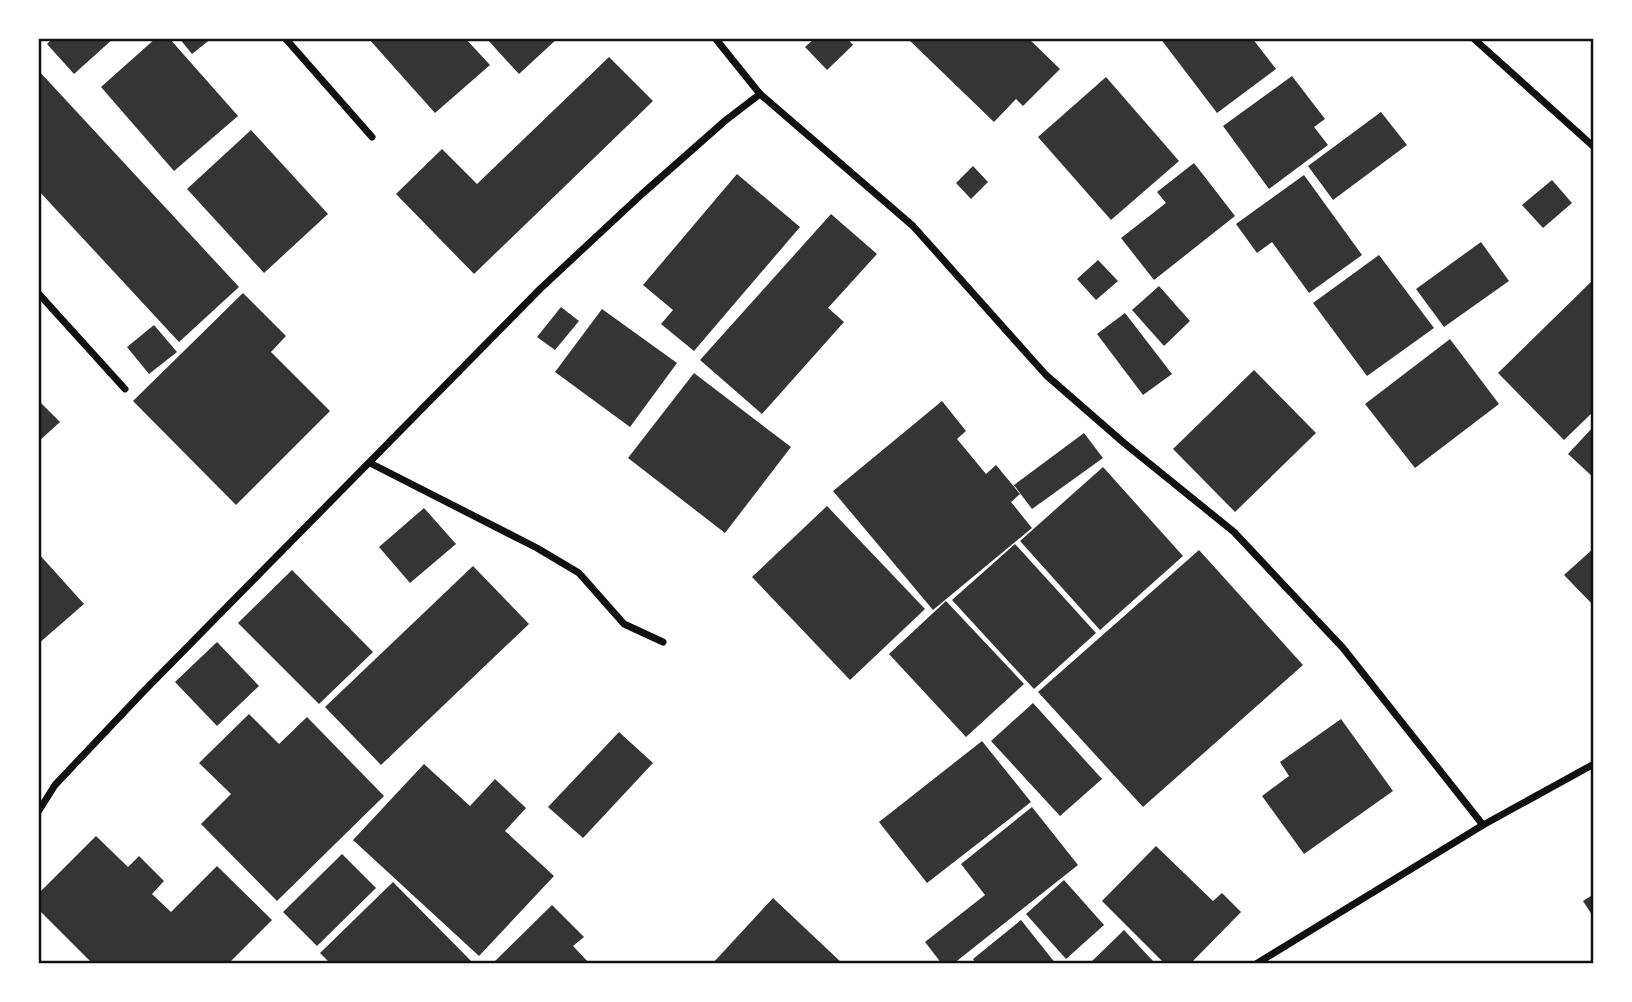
<svg xmlns="http://www.w3.org/2000/svg" width="1632" height="1002" font-family="'PT Sans',sans-serif">
  <rect width="100%" height="100%" fill="#fff"/>
  <!-- building -->
  <g fill="#353535">
    <path d="M 53,38 L 114,38 L 74,74 L 47,44 Z"/>
    <path d="M 156,38 L 169,38 L 238,116 L 174,171 L 101,87 Z"/>
    <path d="M 179,38 L 212,38 L 192,54 Z"/>
    <path d="M 368,38 L 465,38 L 490,65 L 435,113 Z"/>
    <path d="M 486,38 L 558,38 L 519,74 Z"/>
    <path d="M 815,38 L 847,38 L 853,45 L 827,70 L 805,47 Z"/>
    <path d="M 907,38 L 1028,38 L 1060,69 L 1023,106 L 1016,99 L 994,122 Z"/>
    <path d="M 1160,38 L 1252,38 L 1276,69 L 1217,113 Z"/>
    <path d="M 609,57 L 653,101 L 474,274 L 396,194 L 442,149 L 477,184 Z"/>
    <path d="M 38,70 L 239,287 L 179,342 L 38,190 Z"/>
    <path d="M 1292,76 L 1325,119 L 1314,127 L 1328,145 L 1269,189 L 1223,126 Z"/>
    <path d="M 1106,77 L 1179,161 L 1111,220 L 1038,137 Z"/>
    <path d="M 1381,112 L 1407,145 L 1333,200 L 1308,166 Z"/>
    <path d="M 251,130 L 328,214 L 264,273 L 187,189 Z"/>
    <path d="M 1194,163 L 1235,216 L 1154,280 L 1121,238 L 1166,203 L 1157,192 Z"/>
    <path d="M 973,166 L 988,182 L 971,199 L 956,183 Z"/>
    <path d="M 737,174 L 800,227 L 694,351 L 661,324 L 673,310 L 643,285 Z"/>
    <path d="M 1304,175 L 1362,255 L 1309,293 L 1272,242 L 1257,253 L 1236,224 Z"/>
    <path d="M 1552,180 L 1572,203 L 1543,228 L 1522,205 Z"/>
    <path d="M 831,214 L 877,254 L 828,308 L 844,322 L 762,414 L 700,360 Z"/>
    <path d="M 1481,242 L 1509,281 L 1444,327 L 1416,289 Z"/>
    <path d="M 1379,255 L 1434,328 L 1367,376 L 1313,303 Z"/>
    <path d="M 1098,260 L 1118,281 L 1096,300 L 1077,279 Z"/>
    <path d="M 1594,279 L 1594,411 L 1564,440 L 1498,373 Z"/>
    <path d="M 1159,286 L 1190,321 L 1164,346 L 1132,310 Z"/>
    <path d="M 243,293 L 286,336 L 271,352 L 330,411 L 236,505 L 133,401 Z"/>
    <path d="M 561,307 L 579,321 L 555,350 L 537,337 Z"/>
    <path d="M 602,309 L 677,363 L 630,427 L 555,372 Z"/>
    <path d="M 1125,313 L 1172,374 L 1143,395 L 1097,334 Z"/>
    <path d="M 154,325 L 177,352 L 149,374 L 127,347 Z"/>
    <path d="M 1450,339 L 1499,404 L 1415,468 L 1365,404 Z"/>
    <path d="M 1254,370 L 1316,433 L 1235,512 L 1173,449 Z"/>
    <path d="M 694,373 L 791,447 L 725,533 L 628,458 Z"/>
    <path d="M 38,400 L 60,422 L 38,442 Z"/>
    <path d="M 942,401 L 966,431 L 957,439 L 986,474 L 996,465 L 1020,494 L 1011,502 L 1032,528 L 933,610 L 833,491 Z"/>
    <path d="M 1594,426 L 1594,478 L 1568,454 Z"/>
    <path d="M 1084,433 L 1103,458 L 1032,509 L 1014,485 Z"/>
    <path d="M 1103,467 L 1183,556 L 1100,630 L 1020,541 Z"/>
    <path d="M 827,506 L 925,609 L 850,680 L 752,577 Z"/>
    <path d="M 424,508 L 456,544 L 410,583 L 379,547 Z"/>
    <path d="M 1015,544 L 1096,633 L 1034,689 L 952,600 Z"/>
    <path d="M 1594,548 L 1594,606 L 1564,575 Z"/>
    <path d="M 1199,550 L 1303,665 L 1143,807 L 1038,692 Z"/>
    <path d="M 38,553 L 84,604 L 38,644 Z"/>
    <path d="M 473,566 L 529,624 L 381,765 L 325,707 Z"/>
    <path d="M 292,570 L 373,652 L 319,704 L 238,623 Z"/>
    <path d="M 946,601 L 1024,684 L 966,737 L 889,654 Z"/>
    <path d="M 217,642 L 259,686 L 217,726 L 175,682 Z"/>
    <path d="M 1033,703 L 1102,779 L 1060,816 L 991,741 Z"/>
    <path d="M 249,714 L 279,744 L 307,717 L 384,796 L 277,901 L 201,824 L 231,794 L 199,763 Z"/>
    <path d="M 1341,719 L 1393,791 L 1304,854 L 1262,796 L 1289,776 L 1280,762 Z"/>
    <path d="M 619,732 L 653,763 L 583,838 L 548,807 Z"/>
    <path d="M 982,741 L 1031,802 L 927,883 L 879,822 Z"/>
    <path d="M 424,764 L 470,806 L 495,779 L 526,808 L 505,831 L 554,876 L 479,956 L 353,840 Z"/>
    <path d="M 1032,807 L 1078,865 L 953,964 L 942,964 L 925,942 L 985,895 L 961,864 Z"/>
    <path d="M 96,836 L 128,867 L 139,856 L 164,881 L 152,894 L 171,912 L 217,866 L 272,920 L 228,964 L 93,964 L 38,909 L 38,894 Z"/>
    <path d="M 1156,846 L 1213,901 L 1222,893 L 1241,912 L 1190,964 L 1165,964 L 1102,901 Z"/>
    <path d="M 342,854 L 376,888 L 317,946 L 283,912 Z"/>
    <path d="M 1064,880 L 1104,925 L 1066,959 L 1026,914 Z"/>
    <path d="M 393,882 L 474,964 L 331,964 L 320,953 Z"/>
    <path d="M 1594,894 L 1594,918 L 1583,901 Z"/>
    <path d="M 773,898 L 843,964 L 712,964 Z"/>
    <path d="M 552,905 L 584,937 L 573,946 L 590,964 L 492,964 Z"/>
    <path d="M 1021,920 L 1056,964 L 976,964 L 973,959 Z"/>
    <path d="M 1124,930 L 1153,961 L 1150,964 L 1089,964 Z"/>
  </g>
  <g fill="none" stroke-linecap="round" stroke-linejoin="round">
    <!-- minor -->
    <g stroke="#111" stroke-width="7">
      <path d="M 285,38 L 372,137"/>
      <path d="M 715,38 L 760,94 L 913,226 L 1046,375 L 1124,443 L 1234,532 L 1343,648 L 1483,825"/>
      <path d="M 1473,38 L 1594,147"/>
      <path d="M 38,293 L 125,389"/>
      <path d="M 370,463 L 537,548 L 579,573 L 624,624 L 663,642"/>
      <path d="M 38,812 L 55,785 L 143,692 L 540,289 L 642,194 L 726,120 L 760,94"/>
      <path d="M 1256,964 L 1483,825 L 1594,764"/>
    </g>
  </g>
  <!-- border -->
  <rect width="1632" height="1002" fill="none" stroke="#ffffff" stroke-width="80"/>
  <rect x="40" y="40" width="1552" height="922" fill="none" stroke="#111" stroke-width="2.5"/>
</svg>
